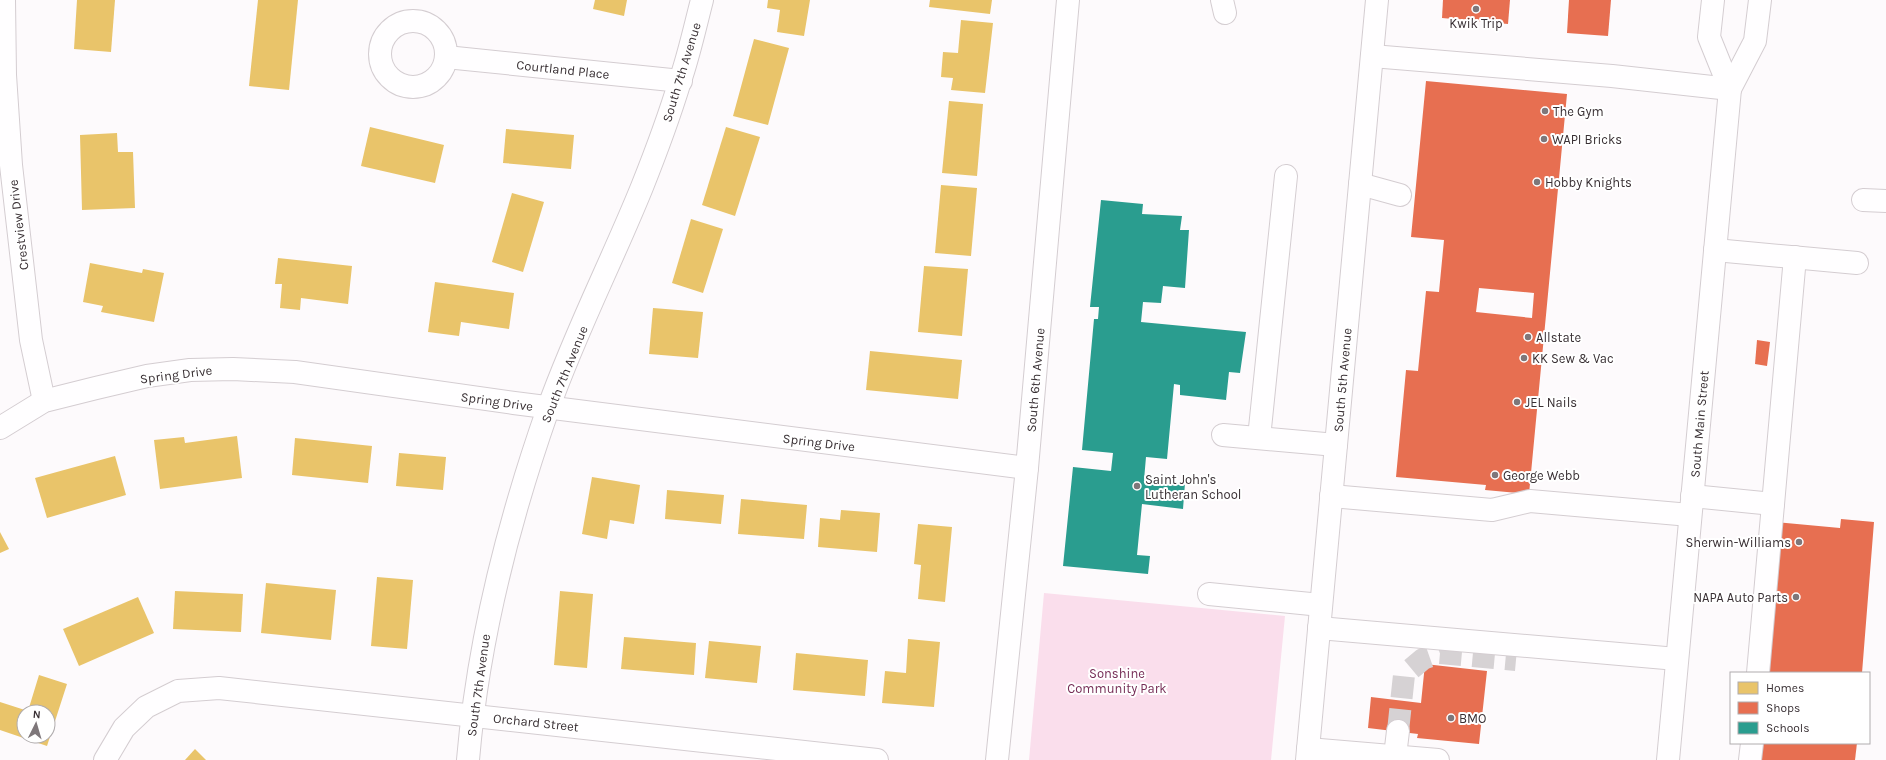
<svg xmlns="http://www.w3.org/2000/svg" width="1886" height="760" font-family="Karla,sans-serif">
  <rect width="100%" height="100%" fill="#fdfafc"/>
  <!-- green -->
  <path fill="#fadeec" d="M 1044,593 L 1285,616 L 1271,760 L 1029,760 Z"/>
  <!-- homes -->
  <g fill="#e9c46a" fill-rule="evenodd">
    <path d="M 77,0 L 115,0 L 111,52 L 74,49 Z"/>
    <path d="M 258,0 L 298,0 L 289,90 L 249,86 Z"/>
    <path d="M 595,0 L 627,0 L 624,16 L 593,9 Z"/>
    <path d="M 768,0 L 810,0 L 804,36 L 777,32 L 780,10 L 767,8 Z"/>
    <path d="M 930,0 L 992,0 L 990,14 L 929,7 Z"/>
    <path d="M 961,20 L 993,23 L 985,93 L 951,90 L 953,78 L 941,77 L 943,52 L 958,53 Z"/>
    <path d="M 754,39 L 789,48 L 768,125 L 733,116 Z"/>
    <path d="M 949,101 L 983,104 L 977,176 L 942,173 Z"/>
    <path d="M 370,127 L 444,145 L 435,183 L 361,166 Z"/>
    <path d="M 726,127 L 760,137 L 735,216 L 702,205 Z"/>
    <path d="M 506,129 L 574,135 L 571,169 L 503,163 Z"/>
    <path d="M 117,133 L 118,152 L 133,152 L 135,208 L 82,210 L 80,135 Z"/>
    <path d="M 941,185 L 977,188 L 971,256 L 935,253 Z"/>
    <path d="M 512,193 L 544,202 L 523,272 L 492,262 Z"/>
    <path d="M 691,219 L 723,229 L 703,293 L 672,283 Z"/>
    <path d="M 278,258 L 352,266 L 348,304 L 301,298 L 300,310 L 280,308 L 282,284 L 275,284 Z"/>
    <path d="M 90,263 L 142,273 L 143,269 L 164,273 L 154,322 L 101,312 L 103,306 L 83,302 Z"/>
    <path d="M 924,266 L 968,269 L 962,336 L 918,332 Z"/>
    <path d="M 435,282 L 514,293 L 509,329 L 461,322 L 459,336 L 428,332 Z"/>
    <path d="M 653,308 L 703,312 L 698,358 L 649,354 Z"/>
    <path d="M 870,351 L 962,360 L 958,399 L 866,390 Z"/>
    <path d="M 237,436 L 242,478 L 160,489 L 154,440 L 184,437 L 185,443 Z"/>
    <path d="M 295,438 L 372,446 L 368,483 L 292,475 Z"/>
    <path d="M 399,453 L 446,457 L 443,490 L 396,486 Z"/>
    <path d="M 115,456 L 126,495 L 47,518 L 35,478 Z"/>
    <path d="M 592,477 L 640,485 L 634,524 L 610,520 L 607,539 L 582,534 Z"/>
    <path d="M 667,490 L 724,495 L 721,524 L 665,519 Z"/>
    <path d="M 741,499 L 807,505 L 804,539 L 738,534 Z"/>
    <path d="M 841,510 L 880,513 L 877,552 L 818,547 L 820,518 L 840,520 Z"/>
    <path d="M 918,524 L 952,527 L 945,602 L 918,599 L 921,565 L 914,564 Z"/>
    <path d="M 0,532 L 9,549 L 0,553 Z"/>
    <path d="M 377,577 L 413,580 L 407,649 L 371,646 Z"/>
    <path d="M 266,583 L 336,590 L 331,640 L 261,633 Z"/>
    <path d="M 175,591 L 243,594 L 241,632 L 173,629 Z"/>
    <path d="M 560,591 L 593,594 L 587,668 L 554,665 Z"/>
    <path d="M 138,597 L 154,633 L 79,666 L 63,629 Z"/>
    <path d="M 624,637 L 696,643 L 694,675 L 621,669 Z"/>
    <path d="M 908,639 L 940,642 L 934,707 L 882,703 L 885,671 L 906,673 Z"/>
    <path d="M 709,641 L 761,646 L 757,683 L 705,678 Z"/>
    <path d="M 796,653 L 868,660 L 865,696 L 793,690 Z"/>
    <path d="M 39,675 L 67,684 L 47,746 L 0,730 L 0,702 L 28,711 ZM 24,712 L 48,712 L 48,736 L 24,736 Z"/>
    <path d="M 195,749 L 206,760 L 185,760 Z"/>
  </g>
  <!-- shops -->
  <g fill="#e76f51" fill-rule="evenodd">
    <path d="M 1443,0 L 1510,0 L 1508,24 L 1442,18 Z"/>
    <path d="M 1569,0 L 1611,0 L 1608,36 L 1567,33 Z"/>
    <path d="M 1426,81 L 1567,94 L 1529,494 L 1485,490 L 1486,485 L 1396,477 L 1406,370 L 1418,371 L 1426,291 L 1439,292 L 1444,240 L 1411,237 ZM 1479,288 L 1534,293 L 1532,318 L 1476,312 Z"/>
    <path d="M 1757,340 L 1770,342 L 1767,366 L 1755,364 Z"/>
    <path d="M 1841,519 L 1874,522 L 1862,673 L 1762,673 L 1774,522 L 1840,528 Z"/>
    <path d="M 1425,664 L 1487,671 L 1479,744 L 1417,738 L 1418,734 L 1368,728 L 1371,697 L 1421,703 Z"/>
    <path d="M 1757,743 L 1857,743 L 1855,760 L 1755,760 Z"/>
  </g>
  <!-- schools -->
  <path fill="#2a9d8f" d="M 1101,200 L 1143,204 L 1142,214 L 1182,216 L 1180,230 L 1189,230 L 1185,288 L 1163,286 L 1161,303 L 1143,302 L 1141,322 L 1246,332 L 1240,373 L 1229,372 L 1226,400 L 1180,395 L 1180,385 L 1174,384 L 1167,459 L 1146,457 L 1144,480 L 1185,483 L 1183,509 L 1142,504 L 1137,555 L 1150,556 L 1148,574 L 1063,566 L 1073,467 L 1111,471 L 1113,453 L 1082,450 L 1094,319 L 1098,319 L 1099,307 L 1090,307 Z"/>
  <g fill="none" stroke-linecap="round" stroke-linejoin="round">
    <!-- minor-tunnel -->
    <path stroke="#d6d2d4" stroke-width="22" stroke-dasharray="22 11" stroke-linecap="butt" d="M 1398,731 L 1404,675 L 1423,659 L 1440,653 L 1516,660"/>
    <defs>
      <g id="minor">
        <path d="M 4,0 L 5,75 L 11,165 L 31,340 L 44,401"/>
        <path d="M 1222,0 L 1225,13"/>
        <circle cx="413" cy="54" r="33"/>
        <path d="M 1372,56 L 1612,76 L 1730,89"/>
        <path d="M 446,57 L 681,81"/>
        <path d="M 1360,184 L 1400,195"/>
        <path d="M 1863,200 L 1886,201"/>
        <path d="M 1715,250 L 1857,263"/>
        <path d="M 0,428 L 44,401 L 96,388 L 147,376 L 190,370 L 233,369 L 295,372 L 514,403 L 1027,468"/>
        <path d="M 1223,435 L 1336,445"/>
        <path d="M 1259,438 L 1286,176"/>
        <path d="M 1331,496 L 1492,510 L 1530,501 L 1690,515"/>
        <path d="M 1692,496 L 1773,504"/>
        <path d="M 1209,594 L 1321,605"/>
        <path d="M 1319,628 L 1677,659"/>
        <path d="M 1758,673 L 1795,257"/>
        <path d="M 1308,749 L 1438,760"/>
        <path d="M 1395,756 L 1398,731"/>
        <path d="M 105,760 L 124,728 L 146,707 L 178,691 L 219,688 L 877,760"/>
        <path d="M 468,760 C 478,640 508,523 548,409 C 575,333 612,261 642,187 C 656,152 669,117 680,81 C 689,55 695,27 702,0"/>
        <path d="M 997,760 L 1027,468 L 1068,0"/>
        <path d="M 1307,760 L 1377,0"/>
        <path d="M 1750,760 L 1752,743"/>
      </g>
      <g id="major">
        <path d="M 1713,0 L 1709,37 L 1730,89"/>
        <path d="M 1668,760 L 1730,89 L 1755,41 L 1760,0"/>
      </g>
    </defs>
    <!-- minor casing -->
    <use href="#minor" stroke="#d4cdd1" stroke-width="24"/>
    <!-- major casing -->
    <use href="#major" stroke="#d4cdd1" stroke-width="24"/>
    <!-- minor -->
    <use href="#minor" stroke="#fffeff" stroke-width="22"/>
    <!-- major -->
    <use href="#major" stroke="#fffeff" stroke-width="22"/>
  </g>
  <!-- markers -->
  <g fill="#7e777a" stroke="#fff" stroke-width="1.5">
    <circle cx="1476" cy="9" r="4"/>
    <circle cx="1545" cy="111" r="4"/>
    <circle cx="1544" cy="139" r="4"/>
    <circle cx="1537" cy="182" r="4"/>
    <circle cx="1528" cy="337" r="4"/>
    <circle cx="1524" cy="358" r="4"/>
    <circle cx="1517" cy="402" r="4"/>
    <circle cx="1495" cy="475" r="4"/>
    <circle cx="1137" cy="486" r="4"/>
    <circle cx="1799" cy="542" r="4"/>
    <circle cx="1796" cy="597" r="4"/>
    <circle cx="1451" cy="718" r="4"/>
  </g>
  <g text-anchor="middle" stroke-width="4" stroke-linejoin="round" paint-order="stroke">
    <!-- poi labels -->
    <g font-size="13" fill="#393034" stroke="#fff" text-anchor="start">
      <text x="1476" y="28" text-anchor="middle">Kwik Trip</text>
      <text x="1553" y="116">The Gym</text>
      <text x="1552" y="144">WAPI Bricks</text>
      <text x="1545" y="187">Hobby Knights</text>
      <text x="1536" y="342">Allstate</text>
      <text x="1532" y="363">KK Sew &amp; Vac</text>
      <text x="1525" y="407">JEL Nails</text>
      <text x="1503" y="480">George Webb</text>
      <text x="1145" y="484">Saint John's<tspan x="1145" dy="15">Lutheran School</tspan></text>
      <text x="1791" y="547" text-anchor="end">Sherwin-Williams</text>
      <text x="1788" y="602" text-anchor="end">NAPA Auto Parts</text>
      <text x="1459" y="723">BMO</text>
    </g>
    <!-- street labels -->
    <g font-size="13" fill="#393034" stroke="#fff">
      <text transform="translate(563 69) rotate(6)" y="5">Courtland Place</text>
      <text transform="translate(681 72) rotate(-73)" y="5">South 7th Avenue</text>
      <text transform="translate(18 225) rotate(-97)" y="5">Crestview Drive</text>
      <text transform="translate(176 374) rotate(-7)" y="5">Spring Drive</text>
      <text transform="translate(564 374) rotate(-68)" y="5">South 7th Avenue</text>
      <text transform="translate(1035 380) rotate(-85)" y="5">South 6th Avenue</text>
      <text transform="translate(1342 380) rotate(-85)" y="5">South 5th Avenue</text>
      <text transform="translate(497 401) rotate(8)" y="5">Spring Drive</text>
      <text transform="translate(1699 424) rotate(-85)" y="5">South Main Street</text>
      <text transform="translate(819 442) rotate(7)" y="5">Spring Drive</text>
      <text transform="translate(478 685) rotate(-82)" y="5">South 7th Avenue</text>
      <text transform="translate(536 722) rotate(6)" y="5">Orchard Street</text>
    </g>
    <!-- park labels -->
    <g font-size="13" fill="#762e57" stroke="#fff">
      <text x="1117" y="678">Sonshine<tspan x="1117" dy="15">Community Park</tspan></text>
    </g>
  </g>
  <!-- legend -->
  <rect x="1730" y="672" width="140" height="72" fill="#ffffff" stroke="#b0acae"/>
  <rect x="1738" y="682" width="20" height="12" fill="#e9c46a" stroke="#b0acae"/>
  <text x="1766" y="692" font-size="12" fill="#393034">Homes</text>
  <rect x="1738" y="702" width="20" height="12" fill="#e76f51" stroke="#b0acae"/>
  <text x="1766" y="712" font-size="12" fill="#393034">Shops</text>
  <rect x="1738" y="722" width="20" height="12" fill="#2a9d8f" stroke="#b0acae"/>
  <text x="1766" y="732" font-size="12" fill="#393034">Schools</text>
  <!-- north arrow -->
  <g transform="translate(36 724) rotate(5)"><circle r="19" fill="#ffffff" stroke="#b0acae"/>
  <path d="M0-3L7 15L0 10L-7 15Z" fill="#7e777a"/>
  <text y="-6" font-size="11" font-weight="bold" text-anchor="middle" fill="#393034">N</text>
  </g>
</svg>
